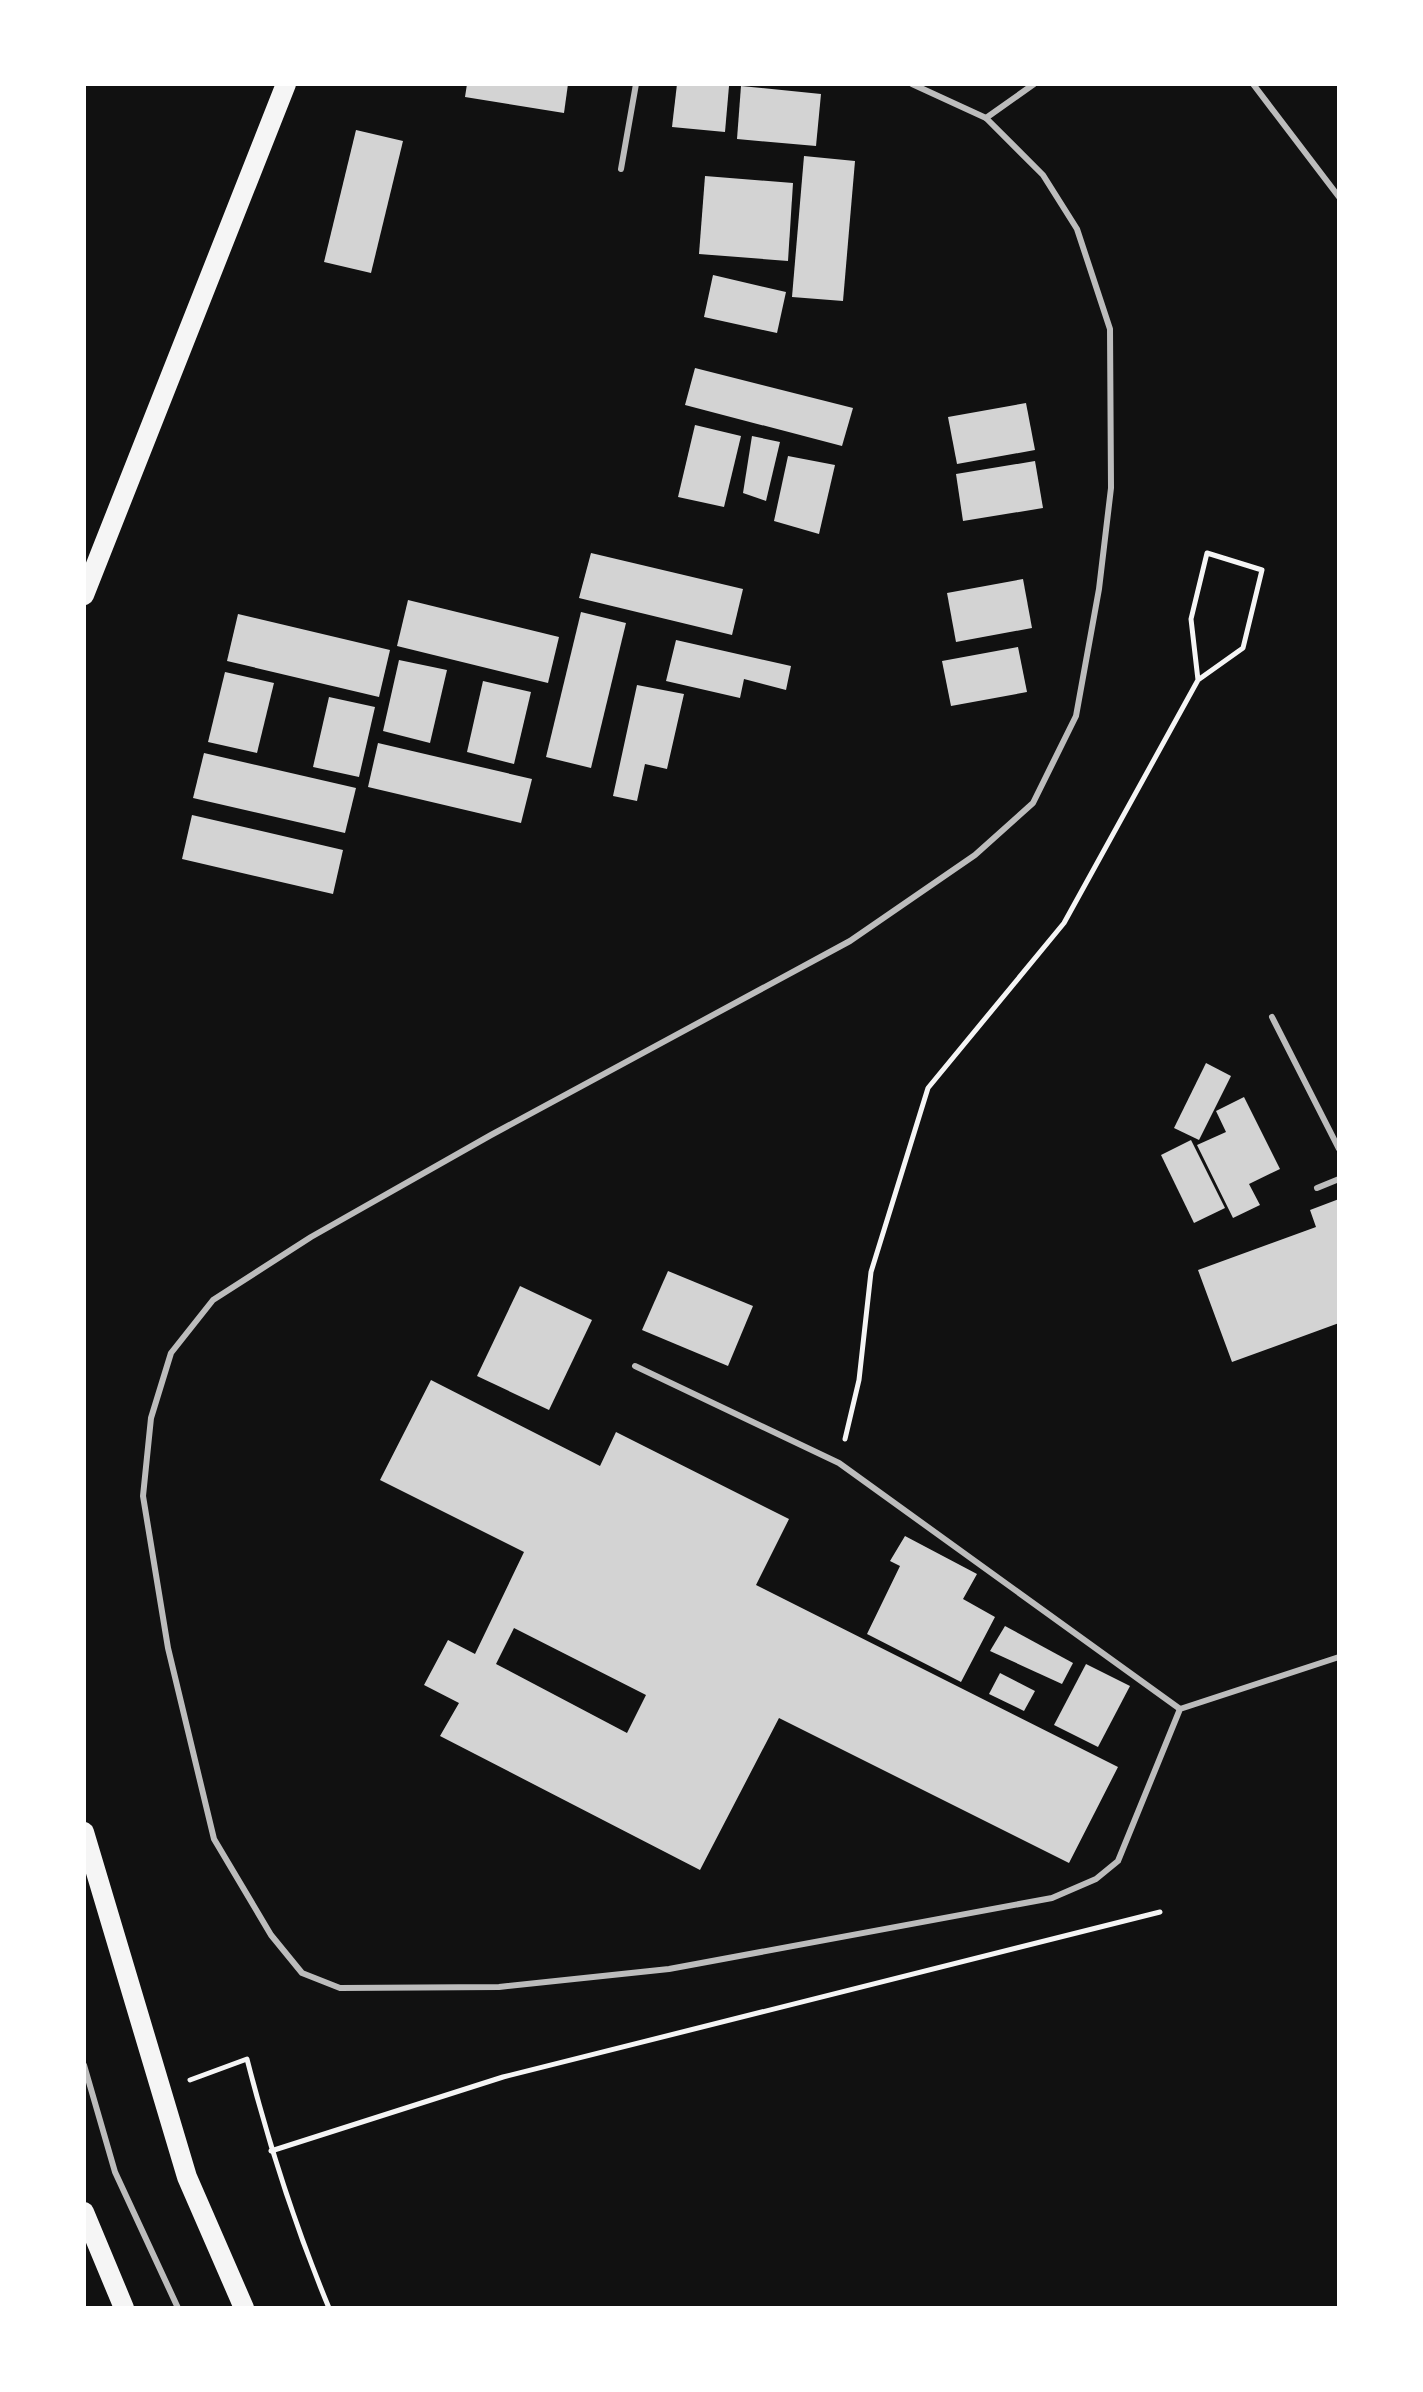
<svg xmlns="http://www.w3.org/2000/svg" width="1423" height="2392" font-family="'DejaVu Sans',sans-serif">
  <rect width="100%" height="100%" fill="#111"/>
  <!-- building -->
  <g fill="#d3d3d3" fill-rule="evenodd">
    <path d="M 467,84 L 568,84 L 564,113 L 465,97 Z"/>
    <path d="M 677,84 L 729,86 L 725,132 L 672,127 Z"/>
    <path d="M 741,86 L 821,94 L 816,146 L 737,139 Z"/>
    <path d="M 356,130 L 403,141 L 371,273 L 324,262 Z"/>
    <path d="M 804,156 L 855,161 L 843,301 L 792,297 Z"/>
    <path d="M 705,176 L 793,183 L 788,261 L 699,254 Z"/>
    <path d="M 713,275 L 786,292 L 777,333 L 704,317 Z"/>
    <path d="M 695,368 L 853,408 L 842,446 L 685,405 Z"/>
    <path d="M 1026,403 L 1035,450 L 957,464 L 948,417 Z"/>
    <path d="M 695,425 L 741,436 L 724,507 L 678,497 Z"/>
    <path d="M 752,436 L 780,442 L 766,501 L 743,493 Z"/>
    <path d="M 788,456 L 835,465 L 819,534 L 774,521 Z"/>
    <path d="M 1035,461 L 1043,508 L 963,521 L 956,474 Z"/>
    <path d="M 591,553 L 743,589 L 732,635 L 579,598 Z"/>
    <path d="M 1023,579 L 1032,628 L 956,642 L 947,593 Z"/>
    <path d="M 408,600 L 559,637 L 548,683 L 397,646 Z"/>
    <path d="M 581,612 L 626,623 L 591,768 L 546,757 Z"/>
    <path d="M 238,614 L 390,650 L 379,697 L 227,661 Z"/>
    <path d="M 676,640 L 791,666 L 786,690 L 744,679 L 740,698 L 666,681 Z"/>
    <path d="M 1018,647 L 1027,692 L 951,706 L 942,661 Z"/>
    <path d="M 399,660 L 447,670 L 430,743 L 383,731 Z"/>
    <path d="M 225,672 L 274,683 L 257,753 L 208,742 Z"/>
    <path d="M 483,681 L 531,692 L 514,764 L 467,752 Z"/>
    <path d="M 637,685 L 684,694 L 667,769 L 645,764 L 637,801 L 613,796 Z"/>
    <path d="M 329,697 L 375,707 L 359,777 L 313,767 Z"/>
    <path d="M 378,743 L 532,779 L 521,823 L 368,787 Z"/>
    <path d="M 204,753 L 356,788 L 345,833 L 193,798 Z"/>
    <path d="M 192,815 L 343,850 L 333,894 L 182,859 Z"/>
    <path d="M 1206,1063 L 1231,1076 L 1199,1140 L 1174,1128 Z"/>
    <path d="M 1244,1097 L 1280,1169 L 1249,1184 L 1260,1205 L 1233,1218 L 1197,1145 L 1226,1132 L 1216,1111 Z"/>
    <path d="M 1191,1140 L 1225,1208 L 1194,1223 L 1161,1155 Z"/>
    <path d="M 1339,1199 L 1339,1323 L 1232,1362 L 1198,1270 L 1316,1227 L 1310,1210 Z"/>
    <path d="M 668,1271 L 753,1306 L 728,1366 L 642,1330 Z"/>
    <path d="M 520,1286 L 592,1320 L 549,1410 L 477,1376 Z"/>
    <path d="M 431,1380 L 600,1466 L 616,1432 L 789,1519 L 756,1585 L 1118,1767 L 1069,1863 L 779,1718 L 700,1870 L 440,1736 L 459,1703 L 424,1685 L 448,1640 L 475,1654 L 524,1552 L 380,1480 ZM 514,1628 L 646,1695 L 627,1733 L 496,1664 Z"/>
    <path d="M 905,1536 L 977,1574 L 963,1599 L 995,1617 L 961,1682 L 867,1634 L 900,1566 L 890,1561 Z"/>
    <path d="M 1005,1626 L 1073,1663 L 1062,1684 L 990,1651 Z"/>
    <path d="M 1086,1664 L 1130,1686 L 1098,1747 L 1054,1725 Z"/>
    <path d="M 1000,1673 L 1035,1691 L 1024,1711 L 989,1694 Z"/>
  </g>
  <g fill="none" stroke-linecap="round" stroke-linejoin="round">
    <!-- path -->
    <g stroke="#f5f5f5" stroke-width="5">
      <path d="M 845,1439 L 859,1380 L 871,1272 L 928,1088 L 1064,923 L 1198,680 L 1243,648 L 1262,570 L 1207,553 L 1191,619 L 1198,680"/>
      <path d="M 190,2080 L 247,2059 C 269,2145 295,2226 329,2308"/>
      <path d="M 271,2151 L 503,2077 L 1160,1912"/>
    </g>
    <!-- service -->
    <g stroke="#bcbcbc" stroke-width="6">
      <path d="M 912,84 L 986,118 L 1043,175 L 1077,229 L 1110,329 L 1111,488 L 1099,589 L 1076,716 L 1033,803 L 975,855 L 850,941 L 491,1135 L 311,1237 L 213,1300 L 171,1353 L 151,1418 L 143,1496 L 168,1648 L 214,1839 L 271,1935 L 302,1973 L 340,1988 L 499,1987 L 669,1969 L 1052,1898 L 1096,1879 L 1118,1861 L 1180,1709 L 1339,1657"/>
      <path d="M 1253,84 L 1339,197"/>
      <path d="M 986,118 L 1034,84"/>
      <path d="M 621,169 L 636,84"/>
      <path d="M 1272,1017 L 1339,1149"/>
      <path d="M 1317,1188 L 1339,1179"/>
      <path d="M 635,1366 L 839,1463 L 1180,1709"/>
      <path d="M 84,2065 L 115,2172 L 178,2308"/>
    </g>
    <!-- primary -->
    <g stroke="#f5f5f5" stroke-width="20">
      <path d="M 84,595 L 286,84"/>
      <path d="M 84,1832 L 187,2177 L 244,2308"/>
      <path d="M 84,2212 L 124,2308"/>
    </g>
  </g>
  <!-- border -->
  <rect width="1423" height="2392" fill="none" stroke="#ffffff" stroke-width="172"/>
</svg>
